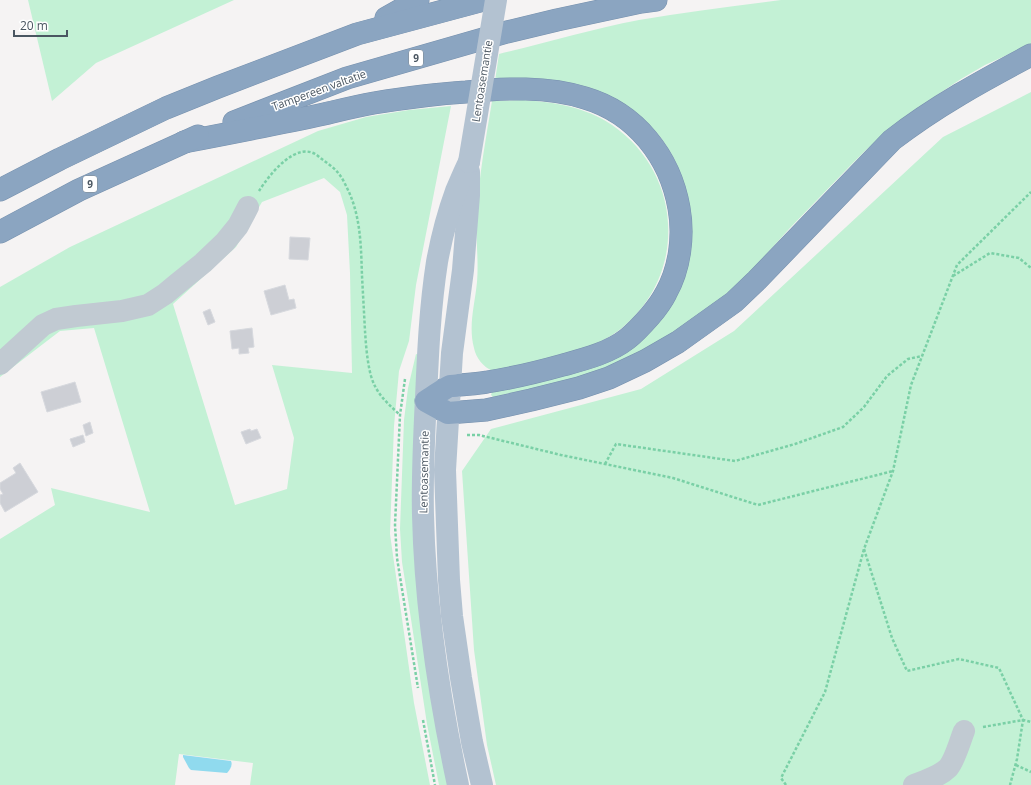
<svg xmlns="http://www.w3.org/2000/svg" width="1031" height="785" font-family="'Open Sans',sans-serif">
  <rect width="100%" height="100%" fill="#f5f3f3"/>
  <!-- green -->
  <g fill="#c3f1d5" fill-rule="evenodd">
    <path d="M 28,0 L 234,0 L 96,63 L 52,101 Z"/>
    <path d="M 781,0 L 1031,0 L 1031,44 L 985,65 L 961,79 L 907,115 L 866,150 L 849,167 L 789,229 L 745,278 L 718,301 L 668,338 L 593,375 L 493,397 L 491,395 L 492,392 L 523,384 L 665,310 L 682,177 C 673,153 662,136 643,119 L 495,81 L 499,54 C 546,43 592,29 639,20 C 686,12 734,6 781,0 Z"/>
    <path d="M 1031,92 L 1031,785 L 496,785 L 487,745 L 474,650 L 462,471 L 491,429 L 641,389 L 734,331 L 943,137 Z"/>
    <path d="M 523,100 C 554,102 586,107 612,125 C 684,174 688,278 618,331 C 586,355 531,363 493,371 C 483,367 476,358 474,348 C 468,326 475,304 477,282 C 479,259 475,235 477,212 C 479,175 486,138 492,101 Z"/>
    <path d="M 451,106 L 416,285 L 409,341 L 399,371 L 394,426 L 390,534 L 414,703 L 430,785 L 250,785 L 253,763 L 179,754 L 175,785 L 0,785 L 0,539 L 55,505 L 51,488 L 150,512 L 94,328 L 60,331 L 0,377 L 0,287 L 70,247 L 318,131 L 366,117 L 409,110 ZM 324,178 L 340,192 L 347,215 L 350,273 L 352,373 L 272,365 L 294,438 L 287,489 L 235,505 L 173,304 L 236,247 L 262,202 Z"/>
    <path d="M 416,354 L 419,355 L 449,785 L 439,785 L 427,724 L 409,606 L 402,562 L 400,529 L 404,420 L 408,388 Z"/>
  </g>
  <!-- water -->
  <path fill="#90daee" d="M 183,755 L 231,761 C 233,765 230,770 227,773 L 191,770 L 189,768 L 183,757 Z"/>
  <!-- building -->
  <g fill="#cdcfd5" stroke="#d7d9de">
    <path d="M 290,237 L 310,238 L 308,260 L 289,259 Z"/>
    <path d="M 285,285 L 289,300 L 294,299 L 296,308 L 271,315 L 264,291 Z"/>
    <path d="M 210,309 L 215,322 L 208,325 L 203,312 Z"/>
    <path d="M 252,328 L 254,347 L 248,348 L 249,353 L 239,354 L 239,348 L 232,349 L 230,331 Z"/>
    <path d="M 75,382 L 81,402 L 47,412 L 41,392 Z"/>
    <path d="M 90,422 L 93,433 L 86,436 L 83,425 Z"/>
    <path d="M 250,429 L 251,431 L 257,429 L 261,438 L 246,444 L 241,432 Z"/>
    <path d="M 83,435 L 85,442 L 73,447 L 70,439 Z"/>
    <path d="M 20,463 L 38,492 L 5,512 L 0,503 L 0,495 L 3,494 L 0,489 L 0,483 L 16,473 L 13,468 Z"/>
  </g>
  <g fill="none" stroke-linecap="round" stroke-linejoin="round">
    <defs>
      <g id="highway">
        <path d="M 386,18 L 418,0"/>
        <path d="M 234,122 L 347,78 L 507,32 L 557,20 L 641,2 L 656,0"/>
        <path d="M 184,142 C 231,133 278,124 324,114 C 341,110 357,106 374,103 C 405,98 435,94 466,92 C 505,88 547,86 585,98 C 636,113 670,157 679,208 C 684,236 680,268 666,293 C 662,301 656,309 650,316 C 643,324 636,332 627,339 C 609,353 585,359 563,365 C 538,372 513,378 487,382 C 478,384 468,384 459,385 C 456,386 453,386 450,386 C 443,389 433,397 426,401 L 448,413 L 486,410 L 531,400 L 579,388 L 609,378 L 645,361 L 678,342 L 734,302 L 757,280 L 892,140 C 936,106 982,81 1031,55"/>
        <path d="M 0,190 L 60,159 L 166,108 L 218,87 L 357,34 L 484,0"/>
        <path d="M 0,232 L 79,190 L 198,136"/>
      </g>
    </defs>
    <!-- highway casing -->
    <use href="#highway" stroke="#7690ad" stroke-width="23"/>
    <!-- path -->
    <g stroke="#7ad0a6" stroke-width="2.5" stroke-dasharray="3 2" stroke-linecap="butt">
      <path d="M 259,191 C 269,175 297,139 318,156 C 325,162 334,167 339,174 C 343,179 346,186 349,192 C 361,219 361,248 362,276 C 363,294 364,312 365,331 C 366,345 367,361 371,376 C 376,393 386,402 399,414"/>
      <path d="M 953,276 L 990,253 L 1019,258 L 1031,268"/>
      <path d="M 405,379 L 400,415 L 395,525 L 397,558 L 418,688"/>
      <path d="M 467,435 L 479,435 L 561,455 L 673,478 L 758,505 L 893,471"/>
      <path d="M 605,464 L 616,444 L 735,461 L 795,444 L 843,427 L 864,407 L 887,376 L 908,359 L 922,356"/>
      <path d="M 864,549 L 892,638 L 907,671 L 959,659 L 999,668 L 1023,720 L 1017,759 L 1010,785"/>
      <path d="M 423,720 L 435,785"/>
      <path d="M 983,727 L 1023,720 L 1031,722"/>
      <path d="M 1016,765 L 1031,772"/>
      <path d="M 786,785 L 781,778 L 825,692 L 864,549 L 893,471 L 911,385 L 957,265 L 1031,192"/>
    </g>
    <!-- minor -->
    <g stroke="#c1cad2" stroke-width="22">
      <path d="M 0,364 L 43,325 L 56,319 L 76,316 L 122,311 L 148,305 L 165,294 L 177,284 L 203,263 L 225,242 L 238,226 L 248,207"/>
      <path d="M 914,785 C 925,781 940,776 948,768 C 955,760 960,741 964,731"/>
    </g>
    <!-- major -->
    <g stroke="#b3c2d1" stroke-width="22">
      <path d="M 469,172 L 469,195 L 463,270 L 452,353 L 445,470 L 449,580 L 452,616 L 461,678 L 472,742 L 482,785"/>
      <path d="M 458,785 C 439,697 425,605 423,515 C 422,476 424,437 426,398 C 428,352 430,307 437,262 C 441,240 448,213 456,191 C 460,182 464,172 469,162"/>
    </g>
    <!-- highway -->
    <use href="#highway" stroke="#8ba5c1" stroke-width="22"/>
    <!-- major-bridge -->
    <path stroke="#b3c2d1" stroke-width="22" d="M 469,162 L 496,0"/>
  </g>
  <g text-anchor="middle" stroke-width="3" stroke-linejoin="round" paint-order="stroke">
    <!-- shield labels -->
    <g fill="#fff" stroke="#808990" stroke-width="1">
      <rect x="409" y="50" width="14" height="16" rx="3"/>
      <rect x="83" y="176" width="14" height="16" rx="3"/>
    </g>
    <g font-size="10" font-weight="bold" fill="#4a5661">
      <text x="416" y="62">9</text>
      <text x="90" y="188">9</text>
    </g>
    <!-- street labels -->
    <g font-size="11" fill="#4a5661" stroke="#fff">
      <text transform="translate(482 81) rotate(-81)" y="4">Lentoasemantie</text>
      <text transform="translate(319 90) rotate(-20)" y="4">Tampereen valtatie</text>
      <text transform="translate(424 472) rotate(-89)" y="4">Lentoasemantie</text>
    </g>
  </g>
  <!-- scale -->
  <path d="M14 30v6h53v-6" fill="none" stroke="#4a5661" stroke-width="2"/>
  <text x="20" y="30" font-size="12" fill="#4a5661" stroke="#ffffff" stroke-width="3" paint-order="stroke">20 m</text>
</svg>
